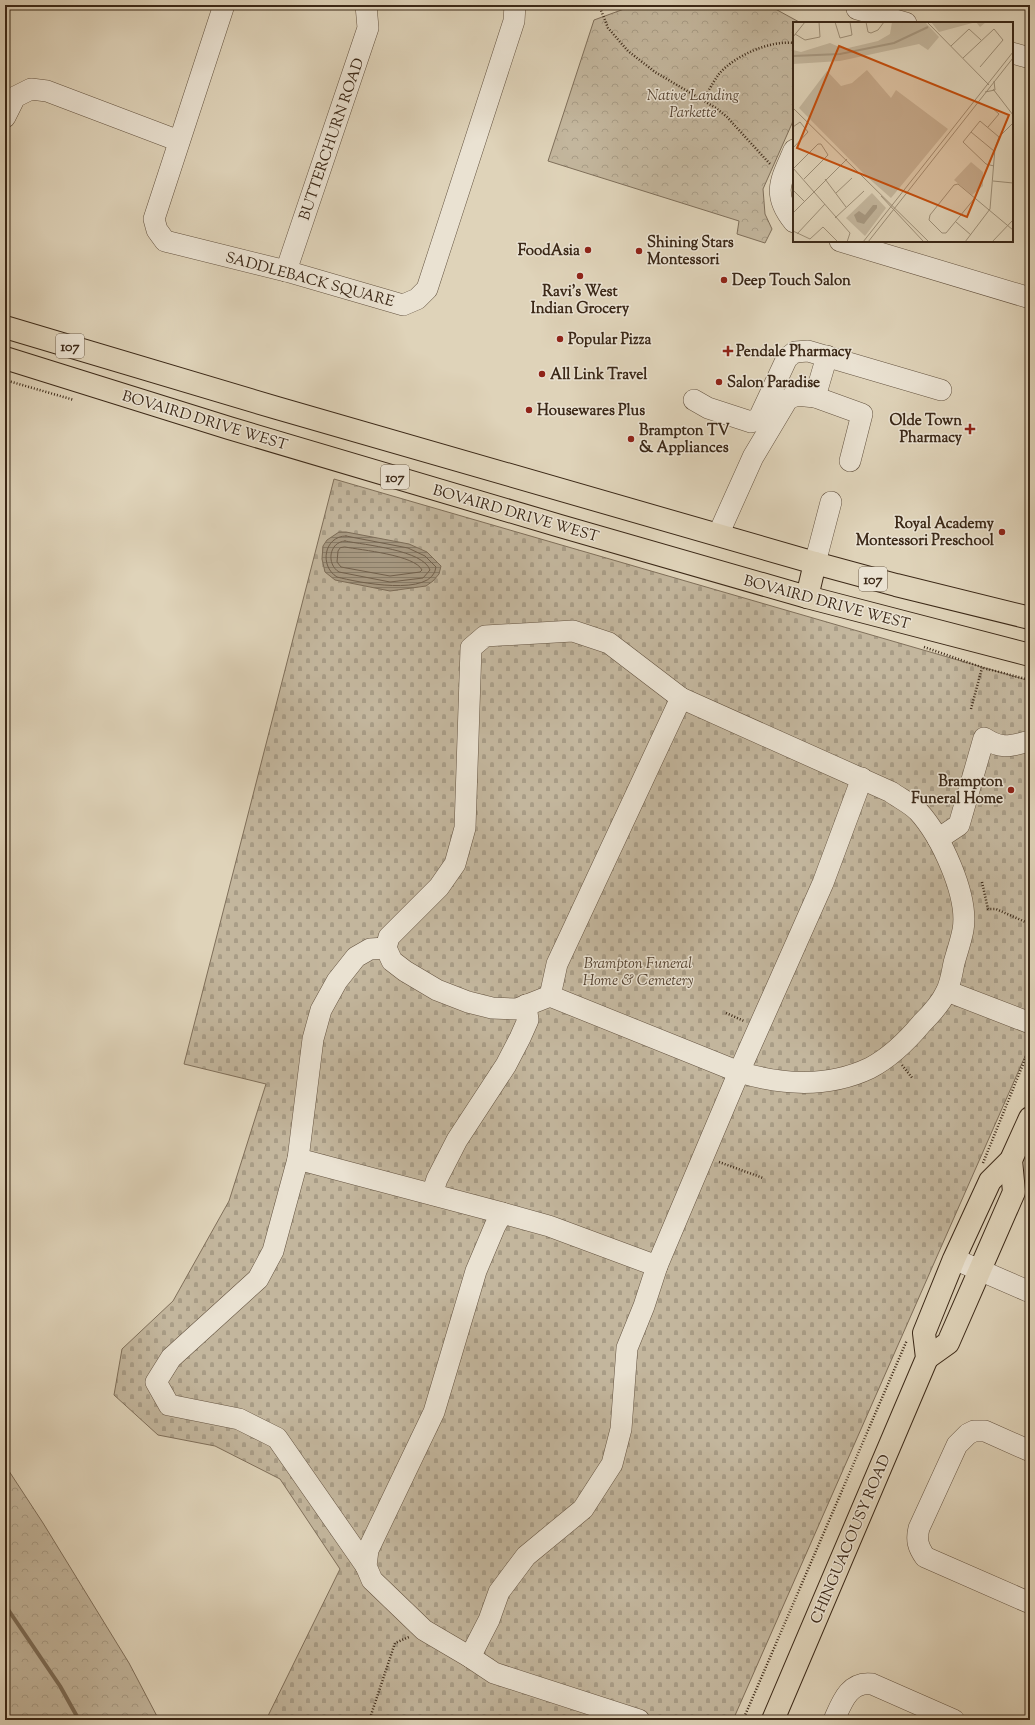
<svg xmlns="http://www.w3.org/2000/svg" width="1035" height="1725" font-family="'Sorts Mill Goudy',serif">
  <defs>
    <pattern id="forest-crowns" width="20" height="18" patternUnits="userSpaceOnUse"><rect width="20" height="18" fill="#c3b69d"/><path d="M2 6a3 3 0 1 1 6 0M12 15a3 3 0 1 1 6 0" fill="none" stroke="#a89c86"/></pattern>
    <pattern id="cemetery-stones" width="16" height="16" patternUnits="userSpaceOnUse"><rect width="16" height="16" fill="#c3b69d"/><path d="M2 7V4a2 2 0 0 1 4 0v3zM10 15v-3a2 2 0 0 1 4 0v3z" fill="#a89c86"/></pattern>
    <pattern id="water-rules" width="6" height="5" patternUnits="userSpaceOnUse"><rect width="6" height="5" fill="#a79982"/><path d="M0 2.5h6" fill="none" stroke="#897d69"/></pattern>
  </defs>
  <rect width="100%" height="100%" fill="#dfd3b9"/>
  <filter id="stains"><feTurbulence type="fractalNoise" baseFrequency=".005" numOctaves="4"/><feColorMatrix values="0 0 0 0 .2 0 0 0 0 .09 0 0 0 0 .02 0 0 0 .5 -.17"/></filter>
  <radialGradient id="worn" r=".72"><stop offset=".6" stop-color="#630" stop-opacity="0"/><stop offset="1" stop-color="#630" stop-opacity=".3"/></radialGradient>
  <!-- forest -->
  <g fill="url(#forest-crowns)" stroke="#7f6f5a">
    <path d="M 635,5 L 768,5 L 801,23 L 794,23 L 794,119 L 763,189 L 765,214 L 772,229 L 765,243 L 737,234 L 739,221 L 548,161 L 594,20 Z"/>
    <path d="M 5,1465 L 43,1523 L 129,1663 L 159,1720 L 5,1720 Z"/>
  </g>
  <!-- cemetery -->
  <path fill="url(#cemetery-stones)" stroke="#7f6f5a" d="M 334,479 L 1030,681 L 1030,1045 L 733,1720 L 266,1720 L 340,1569 L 280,1479 L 215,1446 L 158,1435 L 114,1395 L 122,1349 L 173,1301 L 229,1201 L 266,1084 L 184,1064 Z"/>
  <!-- water -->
  <path fill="url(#water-rules)" stroke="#7c6c57" d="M 339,532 L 346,532 L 409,544 L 427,552 L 441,566 L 439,574 L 433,581 L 426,586 L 390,591 L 335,580 L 325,572 L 322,559 L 323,546 L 327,540 Z"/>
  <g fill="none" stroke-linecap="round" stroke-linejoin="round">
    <!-- shore -->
    <g stroke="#71604c" stroke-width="1">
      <path d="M 346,536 L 408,548 L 425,556 L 436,567 C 433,598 356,582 337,577 C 319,566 324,536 346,536 Z"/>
      <path d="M 345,541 C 365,545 423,550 430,570 L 423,578 L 390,582 L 339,572 C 326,564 329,542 345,541 Z"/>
      <path d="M 345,547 C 361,550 415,555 422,570 L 420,572 L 390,576 L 341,567 L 337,562 L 338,551 L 340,548 Z"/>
    </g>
    <!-- stream -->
    <path stroke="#7c6c57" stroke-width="4" d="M 5,1605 L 60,1686 L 79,1720"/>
    <defs>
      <g id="minor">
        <path d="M 224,5 L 154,219 L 157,230 L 165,241 L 286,271 L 403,305 L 417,299 L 427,289 L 514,21 L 515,5"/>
        <path d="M 857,9 L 906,23"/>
        <path d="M 1012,53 L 1030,58"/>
        <path d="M 5,117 L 15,97 L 31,89 L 47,91 L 179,141"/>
        <path d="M 794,150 C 781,180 771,194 794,222"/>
        <path d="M 840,241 L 1030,298"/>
        <path d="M 286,271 L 368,28 L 366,5"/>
        <path d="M 815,397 L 827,356"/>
        <path d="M 694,400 L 708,408 L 751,422 L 759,418 L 787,358 L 795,352 L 808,351 L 941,390"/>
        <path d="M 718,535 L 753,457 L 787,400 L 796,395 L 815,397 L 862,414 L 850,461"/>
        <path d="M 815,563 L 831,502"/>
        <path d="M 573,631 L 609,643 L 681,698 L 891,792 C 899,798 910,803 918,811 C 941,836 969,896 963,930 C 961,941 957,952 954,963 C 952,972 951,983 946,992 C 941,1003 931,1014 922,1023 C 907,1041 891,1057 870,1068 C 828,1088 782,1085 739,1072 L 550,996 L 517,1009 L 492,1008 L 468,1002 L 437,990 L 405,971 L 392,961 L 386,948 L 389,937 L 439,887 L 455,864 L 465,828 L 471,648 L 485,636 Z"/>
        <path d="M 938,839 L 959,825 L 984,738 C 1003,750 1010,746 1030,741"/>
        <path d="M 947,991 L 1030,1023"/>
        <path d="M 550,996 L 557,964 L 681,698"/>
        <path d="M 298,1159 L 502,1213"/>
        <path d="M 432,1194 L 437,1179 L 457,1140 L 506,1065 L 520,1038 L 528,1020 L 526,1005"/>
        <path d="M 954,1259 L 1030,1292"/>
        <path d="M 1030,1451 L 985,1431 L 974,1431 L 968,1434 L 957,1445 L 919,1528 C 916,1540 918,1547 925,1557 L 1030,1603"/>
        <path d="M 366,1566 L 277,1438 L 239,1419 L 169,1405 L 156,1382 L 171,1358 L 258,1279 L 273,1251 L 298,1159 L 313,1039 L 321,1010 L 337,981 L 356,957 L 370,949 L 386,948"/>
        <path d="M 470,1657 L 489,1620 L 499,1592 L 526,1556 L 583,1509 L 612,1464 L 621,1429 L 627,1348 L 644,1306 L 657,1266"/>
        <path d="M 639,1720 L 494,1673 L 470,1657 L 424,1630 L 372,1580 L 366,1566 L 368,1550 L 434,1412 L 476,1271 L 495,1226 L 502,1213 L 549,1226 L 657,1266 L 739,1072 L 823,883 L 862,778"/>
        <path d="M 834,1720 C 842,1702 849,1681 872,1684 L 954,1720"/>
      </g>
      <g id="major">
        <path d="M 5,327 L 277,408 L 815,563 L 896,585 L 1030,618"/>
        <path d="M 5,358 L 229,428 L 560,526 L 807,597 L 1030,655"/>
        <path d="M 807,597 L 815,563"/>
        <path d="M 927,1358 L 948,1343 L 1014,1192 L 1011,1160"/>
        <path d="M 773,1720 L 927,1358 L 924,1333 L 954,1259 L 990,1181 L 1011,1160 L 1030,1118"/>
      </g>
    </defs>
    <!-- minor casing -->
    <use href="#minor" stroke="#645340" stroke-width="22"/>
    <!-- major casing -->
    <use href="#major" stroke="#3b2817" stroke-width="24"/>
    <!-- path -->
    <g stroke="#3b2817" stroke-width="2.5" stroke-dasharray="1 2" stroke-linecap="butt">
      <path d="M 599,5 L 608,28 L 628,51 L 655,72 L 716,108 L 727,117 L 770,164"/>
      <path d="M 703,100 C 708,92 713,82 719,74 C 734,56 770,40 794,43"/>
      <path d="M 5,380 L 74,400"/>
      <path d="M 924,647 L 984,668 L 1030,680"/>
      <path d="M 971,709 L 982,668"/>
      <path d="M 982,882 L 988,909 L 996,909 L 1030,924"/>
      <path d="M 726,1013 L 744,1021"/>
      <path d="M 902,1065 L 913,1079"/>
      <path d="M 719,1162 L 763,1178"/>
      <path d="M 983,1163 L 1030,1047"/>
      <path d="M 370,1718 L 395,1643 L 409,1637"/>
      <path d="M 743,1720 L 907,1340"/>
    </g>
    <!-- minor -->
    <use href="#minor" stroke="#eae2d2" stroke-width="21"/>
    <!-- major -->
    <use href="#major" stroke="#dfd3b9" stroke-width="22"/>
  </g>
  <!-- markers -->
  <g fill="#8f2418" stroke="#eae2d2" stroke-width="1.5">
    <circle cx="588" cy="250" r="4"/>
    <circle cx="639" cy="251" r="4"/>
    <circle cx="580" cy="276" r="4"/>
    <circle cx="724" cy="280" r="4"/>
    <circle cx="560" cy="339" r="4"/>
    <path d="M726 345h4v4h4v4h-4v4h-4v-4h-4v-4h4z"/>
    <circle cx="542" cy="374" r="4"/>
    <circle cx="719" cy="382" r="4"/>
    <circle cx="529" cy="410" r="4"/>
    <path d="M968 423h4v4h4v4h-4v4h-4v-4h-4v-4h4z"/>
    <circle cx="631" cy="439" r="4"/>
    <circle cx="1002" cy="532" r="4"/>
    <circle cx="1011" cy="790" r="4"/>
  </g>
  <g text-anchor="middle" stroke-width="3" stroke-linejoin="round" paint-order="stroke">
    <!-- shield labels -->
    <g fill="#eae2d2" stroke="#70604f" stroke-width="1">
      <rect x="56" y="334" width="28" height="24" rx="3"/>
      <rect x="381" y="465" width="28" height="24" rx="3"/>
      <rect x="859" y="567" width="28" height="24" rx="3"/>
    </g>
    <g font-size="14" font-weight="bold" fill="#3b2817">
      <text x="70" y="351">107</text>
      <text x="395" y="482">107</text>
      <text x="873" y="584">107</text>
    </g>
    <!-- park labels -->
    <g font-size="15" font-style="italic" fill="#564432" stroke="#eae2d2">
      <text x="693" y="100">Native Landing<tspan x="693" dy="17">Parkette</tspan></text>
      <text x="638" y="968">Brampton Funeral<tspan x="638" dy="17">Home &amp; Cemetery</tspan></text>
    </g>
    <!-- street labels -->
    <g font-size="15" fill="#3b2817" stroke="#eae2d2">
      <text transform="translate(331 139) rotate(-71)" y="5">BUTTERCHURN ROAD</text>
      <text transform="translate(310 279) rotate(15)" y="5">SADDLEBACK SQUARE</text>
      <text transform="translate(205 420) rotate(17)" y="5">BOVAIRD DRIVE WEST</text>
      <text transform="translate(516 513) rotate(16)" y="5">BOVAIRD DRIVE WEST</text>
      <text transform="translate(827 602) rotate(15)" y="5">BOVAIRD DRIVE WEST</text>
      <text transform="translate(850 1539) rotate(-67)" y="5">CHINGUACOUSY ROAD</text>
    </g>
    <!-- poi labels -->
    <g font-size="15" font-weight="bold" fill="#3b2817" stroke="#eae2d2" text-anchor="start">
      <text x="647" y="247">Shining Stars<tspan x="647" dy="17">Montessori</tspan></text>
      <text x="580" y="255" text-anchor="end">FoodAsia</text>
      <text x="732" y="285">Deep Touch Salon</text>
      <text x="580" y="296" text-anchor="middle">Ravi's West<tspan x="580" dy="17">Indian Grocery</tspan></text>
      <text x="568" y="344">Popular Pizza</text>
      <text x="736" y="356">Pendale Pharmacy</text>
      <text x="550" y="379">All Link Travel</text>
      <text x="727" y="387">Salon Paradise</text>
      <text x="537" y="415">Housewares Plus</text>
      <text x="962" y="425" text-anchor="end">Olde Town<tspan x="962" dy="17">Pharmacy</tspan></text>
      <text x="639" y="435">Brampton TV<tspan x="639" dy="17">&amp; Appliances</tspan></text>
      <text x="994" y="528" text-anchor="end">Royal Academy<tspan x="994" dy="17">Montessori Preschool</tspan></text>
      <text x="1003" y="786" text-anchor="end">Brampton<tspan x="1003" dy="17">Funeral Home</tspan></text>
    </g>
  </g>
  <!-- overview -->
  <g transform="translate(793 22)">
    <rect width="220" height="220" fill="#dfd3b9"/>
    <path d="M 79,171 L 93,186 L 72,214 L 53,196 Z" fill="#c3b69d"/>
    <path d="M 99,0 L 132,0 L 146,15 L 135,28 L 126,22 L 47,39 L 0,42 L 0,28 L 8,30 L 37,21 L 51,27 L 85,19 L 97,12 ZM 138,0 L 193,0 L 187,5 L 183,0 L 146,10 ZM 178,140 L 190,150 L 190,164 L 179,173 L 161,158 Z" fill="#c3b69d"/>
    <path d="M 74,48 L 98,76 L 103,68 L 155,107 L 98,176 L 73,154 L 6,86 L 34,49 L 48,64 L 59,61 Z" fill="#c3b69d"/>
    <path d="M 80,183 L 84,183 L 84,186 L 74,198 L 71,202 L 64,200 L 61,193 L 66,189 L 72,193 Z" fill="#a79982"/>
    <path fill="none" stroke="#a79982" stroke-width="2" d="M 0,34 L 47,32 L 101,21 L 135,5"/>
    <path fill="none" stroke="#9d8f78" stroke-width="1" d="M 42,0 L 47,16 L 59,13 L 57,0M 73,0 L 75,10 L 78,11 L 85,8 L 91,0M 134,0 L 196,63M 2,12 L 12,18 L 27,15 L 26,0M 0,15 L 12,0M 158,24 L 176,7 L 188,18M 170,36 L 201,7 L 210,18 L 187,45M 200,67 L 220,93M 192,70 L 202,68 L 201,59M 0,86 L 136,220M 0,105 L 7,100 L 15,110 L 0,126M 195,105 L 206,92 L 198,85M 178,110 L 201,129M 201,144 L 193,142 L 170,120 L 187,99 L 206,115M 0,146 L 57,211 L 54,220M 1,146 L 25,122 L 28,122 L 35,133 L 11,157M 32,157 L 53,185M 200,159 L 220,161M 0,168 L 11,179M 43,171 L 59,156M 88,174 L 130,219M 181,177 L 153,211 L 149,211 L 136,198 L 137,193 L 161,163 L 165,162 L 220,208M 0,191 L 54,137M 42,196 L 71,169M 163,200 L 178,213M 0,209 L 17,217 L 30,205 L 45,220M 4,212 L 32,182M 70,220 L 220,30M 75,220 L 220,36M 172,220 L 197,187 L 202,126 L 206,115 L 220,101M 199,220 L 220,198"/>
    <path fill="#c54f0e" fill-opacity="0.15" stroke="#c54f0e" stroke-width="2" d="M 46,24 L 216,93 L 174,195 L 4,126 Z"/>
    <rect width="220" height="220" fill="none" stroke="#3b2817" stroke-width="2"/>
  </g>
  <!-- margin -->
  <rect width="1035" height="1725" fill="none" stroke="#dfd3b9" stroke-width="20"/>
  <rect x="6" y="6" width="1023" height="1713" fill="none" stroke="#3b2817" stroke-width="2"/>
  <rect x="10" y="10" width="1015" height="1705" fill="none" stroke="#3b2817"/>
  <rect width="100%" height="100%" filter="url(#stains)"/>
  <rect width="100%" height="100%" fill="url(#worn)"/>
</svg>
